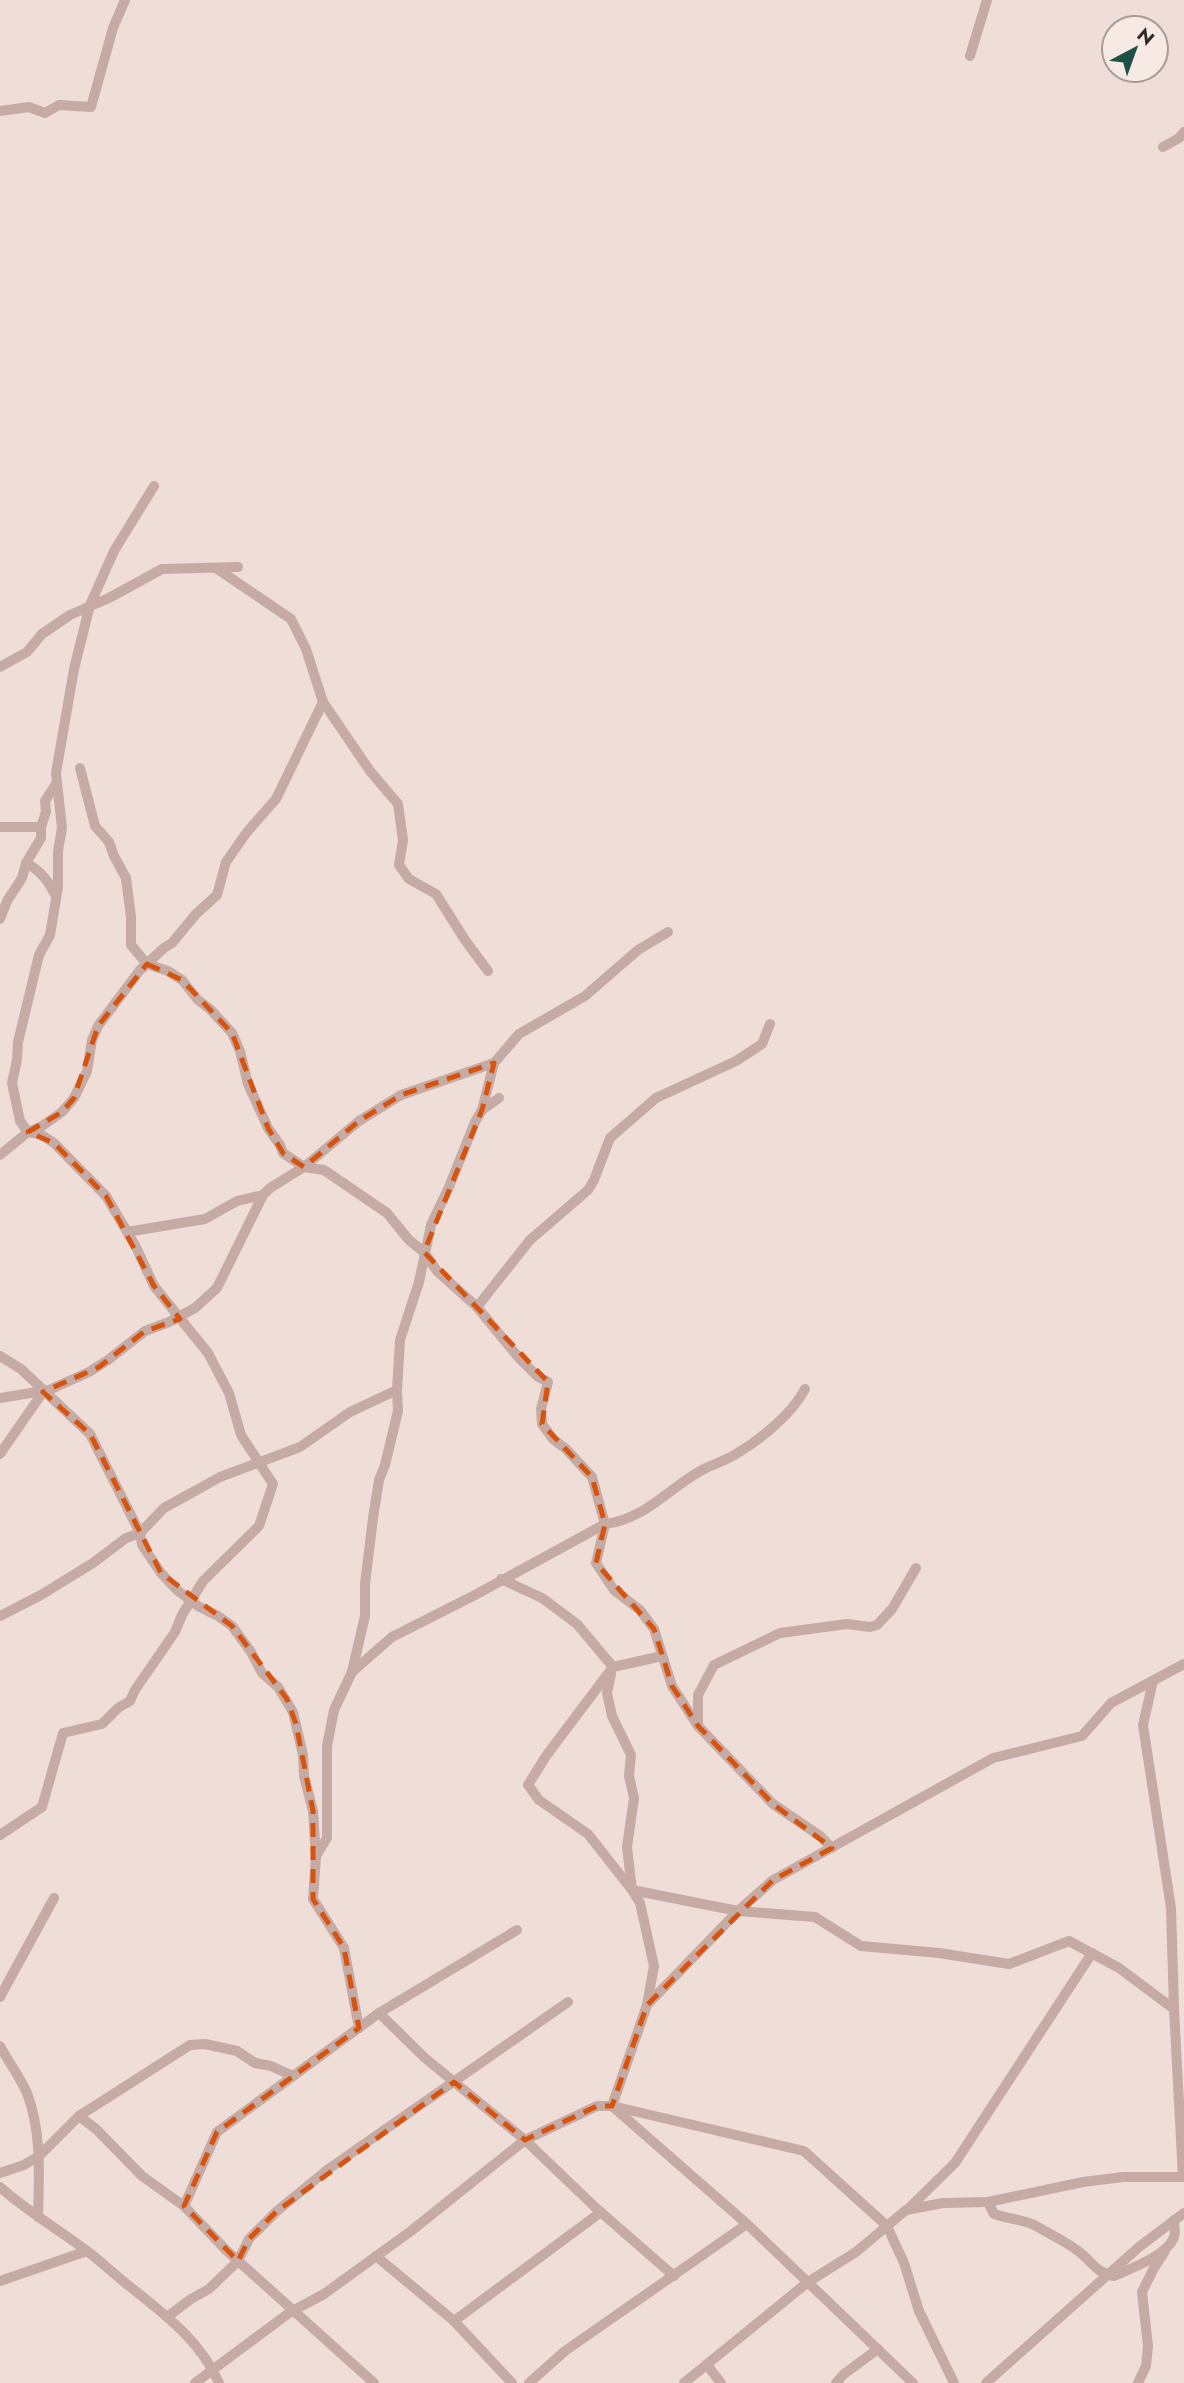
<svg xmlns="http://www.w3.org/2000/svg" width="1184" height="2383" font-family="Jost,sans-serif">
  <rect width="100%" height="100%" fill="#efded8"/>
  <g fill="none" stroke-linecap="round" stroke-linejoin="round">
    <!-- minor -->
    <g stroke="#c6aba5" stroke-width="10">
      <path d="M 970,56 L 987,0"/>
      <path d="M 0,111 L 29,107 L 45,113 L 59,105 L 91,107 L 113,28 L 125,0"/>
      <path d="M 1163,147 L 1179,138 L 1184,132"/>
      <path d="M 216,568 L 291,619 L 306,649 L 323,702 L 370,771 L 398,804 L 403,840 L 399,865 L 409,879 L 436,894 L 465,940 L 488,971"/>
      <path d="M 0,667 L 27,652 L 42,634 L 70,615 L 109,598 L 162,569 L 238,567"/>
      <path d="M 80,768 L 95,826 L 109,842 L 114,856 L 126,878 L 131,917 L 131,945 L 147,964 L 168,971 L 182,980 L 198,1000 L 210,1009 L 232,1033 L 240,1051 L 248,1084 L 268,1128 L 280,1145 L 283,1153 L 304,1167 L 324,1170 L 387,1213 L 409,1240 L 424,1252 L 437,1271 L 477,1307 L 519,1358 L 537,1376 L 548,1382 L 541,1409 L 542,1424 L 553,1439 L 566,1449 L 592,1477 L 605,1524 L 596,1563 L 614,1590 L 640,1610 L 654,1629 L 672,1686 L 698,1726 L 773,1804 L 820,1836 L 832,1848"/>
      <path d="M 0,827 L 41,827 L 46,812 L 45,801 L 56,784"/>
      <path d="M 26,863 C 40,870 50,883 56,897"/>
      <path d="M 0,919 L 7,901 L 22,878 L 26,863 L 41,838 L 41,827"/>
      <path d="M 482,1110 L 494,1063"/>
      <path d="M 0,1155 L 28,1132 L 42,1126 L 62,1112 L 74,1098 L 87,1071 L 92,1040 L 98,1026 L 140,970 L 164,948 L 172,943 L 196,914 L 217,895 L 226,862 L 247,832 L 276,799 L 323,702"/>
      <path d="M 127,1232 L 205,1219 L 237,1201 L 263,1195 L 270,1188 L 304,1167 L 359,1121 L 401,1095 L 494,1063 L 519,1034 L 585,996 L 638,950 L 668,932"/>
      <path d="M 477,1307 L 530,1240 L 588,1190 L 594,1180 L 610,1138 L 656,1098 L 736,1061 L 762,1044 L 770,1024"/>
      <path d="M 0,1356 L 21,1369 L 90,1434 L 140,1533 L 142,1545 L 161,1573 L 177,1590 L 198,1606 L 218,1616 L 232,1626 L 251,1652 L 262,1673 L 278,1687 L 293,1712 L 303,1755 L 304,1776 L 313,1811 L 316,1857 L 313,1899 L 344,1948 L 359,2028"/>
      <path d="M 0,1398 L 49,1390 L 89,1372 L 108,1360 L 145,1331 L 169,1322 L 195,1308 L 217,1288 L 263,1195"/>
      <path d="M 0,1454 L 43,1392"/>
      <path d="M 501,1579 L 542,1598 L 577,1624 L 613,1667"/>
      <path d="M 0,1616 L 41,1595 L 93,1563 L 126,1538 L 140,1533 L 164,1508 L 184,1497 L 220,1477 L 300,1447 L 350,1412 L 397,1390 L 400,1340 L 419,1282 L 431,1225 L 449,1187 L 475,1122 L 482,1110 L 499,1098"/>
      <path d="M 662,1656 L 613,1667 L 546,1756 L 528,1785 L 539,1800 L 588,1834 L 632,1890 L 738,1911 L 815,1917 L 861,1946 L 939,1953 L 1009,1964 L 1069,1941 L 1119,1968 L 1174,2009"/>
      <path d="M 352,1672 L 392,1637 L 475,1595 L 605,1524 C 644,1520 669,1488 702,1470 C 713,1464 725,1461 736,1454 C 761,1439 792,1414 805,1389"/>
      <path d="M 611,1674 L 607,1693 L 612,1716 L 631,1755 L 629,1776 L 634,1798 L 627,1847 L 632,1890 L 640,1903 L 654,1966 L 647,2005"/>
      <path d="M 1153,1681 L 1143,1725 L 1171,1908 L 1174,2009 L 1183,2177"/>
      <path d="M 698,1725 L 698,1695 L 714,1665 L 780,1633 L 847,1624 L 870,1627 L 877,1625 L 892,1609 L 916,1568"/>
      <path d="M 0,1835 L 42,1807 L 63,1733 L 102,1724 L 118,1708 L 130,1701 L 135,1690 L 175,1632 L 182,1615 L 203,1581 L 259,1526 L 273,1484 L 241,1435 L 229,1393 L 208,1353 L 154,1286 L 136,1247 L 106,1196 L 54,1143 L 40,1134 L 28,1132 L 20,1121 L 12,1083 L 17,1060 L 18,1042 L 39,955 L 50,935 L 58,887 L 58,851 L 62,828 L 56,773 L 74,669 L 90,605 L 114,551 L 154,486"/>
      <path d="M 316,1856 L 327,1838 L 327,1746 L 334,1710 L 352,1672 L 365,1616 L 365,1584 L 373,1518 L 379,1480 L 385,1465 L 398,1411 L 397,1390"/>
      <path d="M 0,1997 L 54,1898"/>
      <path d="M 379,2013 L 425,2058 L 525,2140 L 596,2208 L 674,2276"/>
      <path d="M 0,2046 C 8,2061 20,2077 27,2093 C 42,2133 39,2175 38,2217"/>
      <path d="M 79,2116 L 96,2129 L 142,2176 L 184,2206 L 226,2250 L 374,2383"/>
      <path d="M 0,2173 L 24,2165 L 39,2156 L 79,2116 L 190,2045 L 205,2044 L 237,2051 L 255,2063 L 271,2066 L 293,2076"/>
      <path d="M 0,2187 C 27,2211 58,2229 87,2251 C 103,2263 117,2277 133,2289 C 167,2316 201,2342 219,2383"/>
      <path d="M 988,2202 L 994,2214 C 1008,2219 1023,2219 1036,2226 C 1051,2235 1070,2243 1083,2255 C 1094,2265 1098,2273 1114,2276 C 1130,2269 1168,2255 1174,2237 C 1176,2232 1174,2226 1174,2220"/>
      <path d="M 184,2206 L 217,2132 L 379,2013 L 517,1930"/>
      <path d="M 907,2210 L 955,2163 L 1092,1953"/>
      <path d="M 376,2256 L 454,2321 L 512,2383"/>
      <path d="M 0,2281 L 87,2251"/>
      <path d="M 167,2317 L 191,2299 L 209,2289 L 238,2261 L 249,2239 L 277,2211 L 327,2170 L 568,2002"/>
      <path d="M 454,2321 L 601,2212"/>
      <path d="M 707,2365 L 721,2383"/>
      <path d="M 195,2383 L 289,2313 L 324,2294 L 411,2231 L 525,2140 L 597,2106 L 612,2106 L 747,2224 L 913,2383"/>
      <path d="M 529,2383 L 565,2351 L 747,2224"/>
      <path d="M 684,2383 L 808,2282 L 856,2252 L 906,2210 L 943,2203 L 988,2202 L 1083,2182 L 1123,2177 L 1184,2177"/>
      <path d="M 836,2383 L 844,2374 L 878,2349"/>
      <path d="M 954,2383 L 919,2311 L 904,2263 L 887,2226 L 804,2151 L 612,2106 L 647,2005 L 738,1911 L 773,1880 L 993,1758 L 1082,1736 L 1111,1703 L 1184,1664"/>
      <path d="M 986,2383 L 1139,2247 L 1184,2213"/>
      <path d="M 1138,2383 L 1146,2366 L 1148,2346 L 1142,2292 L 1154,2268 L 1165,2251"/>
    </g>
  </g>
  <!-- marked area -->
  <path fill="none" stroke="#d6540f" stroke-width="5" stroke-dasharray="14 9" stroke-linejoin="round" d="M 147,964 L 182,980 L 232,1033 L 268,1128 L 283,1153 L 304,1167 L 359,1121 L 401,1095 L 494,1063 L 482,1110 L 424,1252 L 548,1382 L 542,1424 L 592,1477 L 605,1524 L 596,1563 L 654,1629 L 672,1686 L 698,1726 L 773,1804 L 832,1848 L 773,1880 L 647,2005 L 612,2106 L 597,2106 L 525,2140 L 454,2082 L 277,2211 L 249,2239 L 238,2261 L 184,2206 L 217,2132 L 359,2028 L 344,1948 L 313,1899 L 313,1811 L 296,1724 L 287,1699 L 232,1626 L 161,1573 L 90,1434 L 43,1392 L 99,1367 L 145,1331 L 180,1319 L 154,1286 L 106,1196 L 54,1143 L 28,1132 L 62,1112 L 74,1098 L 98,1026 Z"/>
  <!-- north arrow -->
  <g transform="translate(1135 49) rotate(41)"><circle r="33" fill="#f7e9e4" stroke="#a89b98" stroke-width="2"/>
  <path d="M0-5L12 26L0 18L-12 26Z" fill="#1e5146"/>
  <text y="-10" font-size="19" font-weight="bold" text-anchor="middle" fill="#322626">N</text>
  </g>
</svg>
